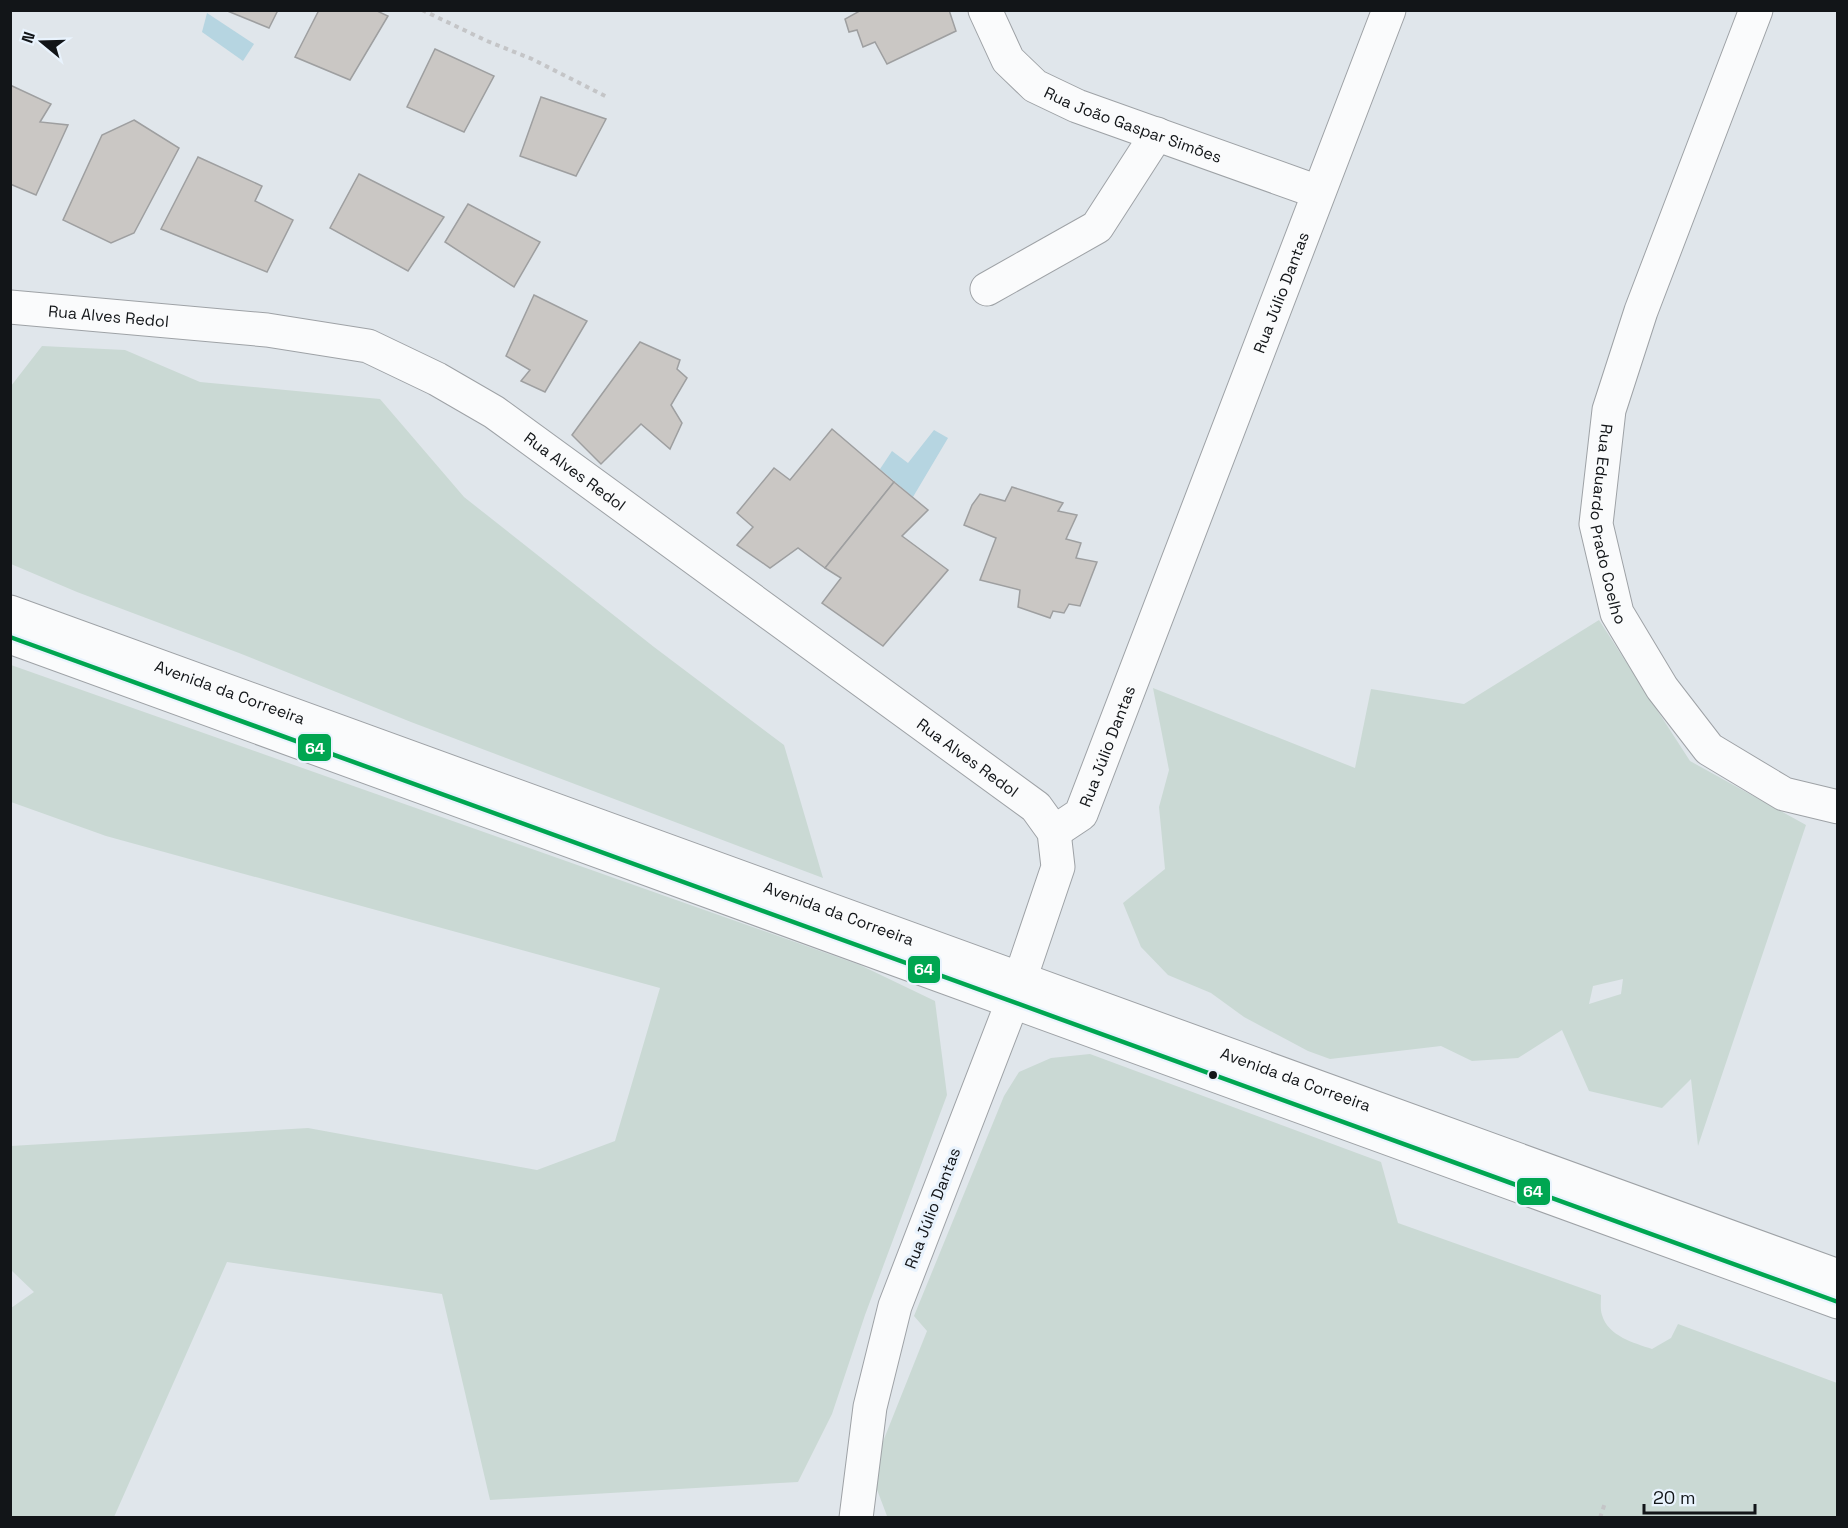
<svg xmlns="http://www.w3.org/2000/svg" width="1848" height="1528" font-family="'Space Grotesk',sans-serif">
  <rect width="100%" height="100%" fill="#e0e6eb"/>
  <!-- green -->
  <g fill="#cad9d4" fill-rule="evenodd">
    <path d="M 42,346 L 125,350 L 200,382 L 380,399 L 464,497 L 654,647 L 784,745 L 823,878 L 411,722 L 239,653 L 77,592 L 11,564 L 11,386 Z"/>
    <path d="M 1599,620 L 1690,761 L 1806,825 L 1698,1146 L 1691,1079 L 1662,1108 L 1589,1091 L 1562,1030 L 1518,1058 L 1472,1061 L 1441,1046 L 1330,1059 L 1308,1051 L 1244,1017 L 1211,993 L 1168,975 L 1141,947 L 1123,903 L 1165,869 L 1159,807 L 1169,770 L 1153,688 L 1355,768 L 1371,689 L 1464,704 ZM 1623,979 L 1621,994 L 1589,1004 L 1593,986 Z"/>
    <path d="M 11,665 L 860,965 L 935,1001 L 947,1095 L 865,1315 L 832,1414 L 798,1482 L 490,1500 L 442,1294 L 227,1262 L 114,1517 L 11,1517 L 11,1308 L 34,1292 L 11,1270 L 11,1146 L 308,1128 L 537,1170 L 615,1141 L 660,988 L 106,836 L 11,802 Z"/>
    <path d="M 1090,1054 L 1381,1162 L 1398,1223 L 1601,1295 C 1601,1301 1600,1309 1602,1315 C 1608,1336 1634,1343 1652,1349 L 1671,1338 L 1678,1324 L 1837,1383 L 1837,1517 L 899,1518 L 887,1516 L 876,1487 L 882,1444 L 927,1331 L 914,1316 L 1004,1096 L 1019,1072 L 1051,1058 Z"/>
  </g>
  <!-- water -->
  <g fill="#b6d5e1">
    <path d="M 207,13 L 254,44 L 243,61 L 202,32 Z"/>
    <path d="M 934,430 L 948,438 L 913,497 L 880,469 L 892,451 L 908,463 Z"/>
  </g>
  <!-- building -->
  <g fill="#cac7c4" stroke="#9e9fa0" stroke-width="1.5">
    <path d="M 225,10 L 278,10 L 269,28 Z"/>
    <path d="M 319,10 L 375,10 L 388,16 L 350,80 L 295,57 Z"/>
    <path d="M 857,10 L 949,10 L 956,31 L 887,64 L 875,42 L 863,47 L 857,30 L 849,32 L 845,19 L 858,12 Z"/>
    <path d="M 435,49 L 494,76 L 464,132 L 407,107 Z"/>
    <path d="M 10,85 L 51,104 L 40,122 L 68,125 L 36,195 L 10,184 Z"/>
    <path d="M 541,97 L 606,119 L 576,176 L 520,156 Z"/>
    <path d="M 134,120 L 179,148 L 134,233 L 111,243 L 63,220 L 102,135 Z"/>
    <path d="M 198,157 L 262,186 L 255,201 L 293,220 L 267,272 L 161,229 Z"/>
    <path d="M 359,174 L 444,217 L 408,271 L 330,228 Z"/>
    <path d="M 468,204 L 540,242 L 514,287 L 445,242 Z"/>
    <path d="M 534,295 L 587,321 L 545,392 L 521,381 L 530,370 L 506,356 Z"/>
    <path d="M 640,342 L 680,360 L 677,369 L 687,378 L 671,405 L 682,423 L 670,449 L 641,424 L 601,464 L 572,435 Z"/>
    <path d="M 832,429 L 894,482 L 825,568 L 798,548 L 770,568 L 737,545 L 753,527 L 737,513 L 774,468 L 790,480 Z"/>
    <path d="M 894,482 L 928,510 L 902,536 L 948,570 L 883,646 L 822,603 L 841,578 L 825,568 Z"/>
    <path d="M 1012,487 L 1063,503 L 1058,511 L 1077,515 L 1066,539 L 1081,543 L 1076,558 L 1097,562 L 1080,606 L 1069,604 L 1064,613 L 1053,611 L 1050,618 L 1018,607 L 1020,590 L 980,580 L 996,538 L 964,525 L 972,505 L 980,494 L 1005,501 Z"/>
  </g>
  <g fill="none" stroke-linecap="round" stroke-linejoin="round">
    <defs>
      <g id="street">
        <path id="s1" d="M 985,10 L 1008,60 L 1035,86 L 1077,106 L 1318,192"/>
        <path id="s2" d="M 1756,10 L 1641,311 L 1609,410 L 1596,524 L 1617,613 L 1662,688 L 1709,749 L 1784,794 L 1838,807"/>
        <path d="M 987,289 L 1097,227 L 1157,134"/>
        <path id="s3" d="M 10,307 L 267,330 L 368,346 L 437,379 L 494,412 L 1036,807 L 1054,832 L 1058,867 L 1012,1003 L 895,1306 L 870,1407 L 856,1518"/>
        <path id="s4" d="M 1054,832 L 1081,814 L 1389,10"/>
      </g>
      <g id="secondary">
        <path id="s5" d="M 10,612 L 1838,1276"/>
        <path d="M 10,637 L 1838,1302"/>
      </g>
    </defs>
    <!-- street casing -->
    <use href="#street" stroke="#9ea2a6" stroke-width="35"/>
    <!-- secondary casing -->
    <use href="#secondary" stroke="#9ea2a6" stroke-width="35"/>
    <!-- path -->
    <g stroke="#c4c5c7" stroke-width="4" stroke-dasharray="4.5 4.5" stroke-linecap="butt">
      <path d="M 422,10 L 487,41 L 532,59 L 609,98"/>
      <path d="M 1600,1518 L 1605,1503"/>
    </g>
    <!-- street -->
    <use href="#street" stroke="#fafbfc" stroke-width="33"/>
    <!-- secondary -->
    <use href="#secondary" stroke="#fafbfc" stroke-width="33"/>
    <defs>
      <path id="bus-1" d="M 10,637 L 1838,1302"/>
    </defs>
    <!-- bus-1 casing -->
    <use href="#bus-1" stroke="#e9f3fd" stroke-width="9"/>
    <!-- bus-1 -->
    <use href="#bus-1" stroke="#00a651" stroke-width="4.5"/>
  </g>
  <!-- markers -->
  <circle fill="#121518" stroke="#e9f3fd" stroke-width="2" cx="1213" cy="1075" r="5"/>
  <g text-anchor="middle" stroke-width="6" stroke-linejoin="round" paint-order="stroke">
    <!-- street labels -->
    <g font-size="16" fill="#121518" stroke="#e9f3fd">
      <text dy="6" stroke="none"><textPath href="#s1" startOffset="198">Rua João Gaspar Simões</textPath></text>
      <text dy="6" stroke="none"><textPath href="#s4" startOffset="591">Rua Júlio Dantas</textPath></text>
      <text dy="6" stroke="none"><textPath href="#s3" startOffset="99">Rua Alves Redol</textPath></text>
      <text dy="6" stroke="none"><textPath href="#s3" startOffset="603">Rua Alves Redol</textPath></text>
      <text dy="6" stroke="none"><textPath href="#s2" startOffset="542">Rua Eduardo Prado Coelho</textPath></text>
      <text dy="6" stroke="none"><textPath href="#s5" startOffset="234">Avenida da Correeira</textPath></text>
      <text dy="6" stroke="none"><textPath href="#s4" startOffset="105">Rua Júlio Dantas</textPath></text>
      <text dy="6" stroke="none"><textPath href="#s3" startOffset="1089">Rua Alves Redol</textPath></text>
      <text dy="6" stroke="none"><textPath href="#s5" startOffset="882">Avenida da Correeira</textPath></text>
      <text dy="6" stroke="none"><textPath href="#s5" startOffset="1368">Avenida da Correeira</textPath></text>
      <text transform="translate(932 1208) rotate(-69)" y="6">Rua Júlio Dantas</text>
    </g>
  </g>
  <g stroke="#e9f3fd" stroke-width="2">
    <rect x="297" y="733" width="35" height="29" rx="6" fill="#00a651"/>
    <rect x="907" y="955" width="34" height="29" rx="6" fill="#00a651"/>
    <rect x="1516" y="1177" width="35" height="29" rx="6" fill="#00a651"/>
  </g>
  <g font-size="16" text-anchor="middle" font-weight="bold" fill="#fff">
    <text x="315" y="754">64</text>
    <text x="924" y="975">64</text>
    <text x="1533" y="1197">64</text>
  </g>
  <!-- border -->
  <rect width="1848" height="1528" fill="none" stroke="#121518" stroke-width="24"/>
  <!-- north arrow -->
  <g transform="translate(42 42) rotate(289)" stroke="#e9f3fd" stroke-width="4.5" paint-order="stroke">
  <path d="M0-4.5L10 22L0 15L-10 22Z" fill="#121518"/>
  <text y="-9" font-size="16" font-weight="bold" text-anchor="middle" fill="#121518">N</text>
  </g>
  <!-- scale -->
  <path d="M1644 1504v9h111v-9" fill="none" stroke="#121518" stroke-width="3"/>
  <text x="1653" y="1504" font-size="18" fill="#121518" stroke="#e9f3fd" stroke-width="4.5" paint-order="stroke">20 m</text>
</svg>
